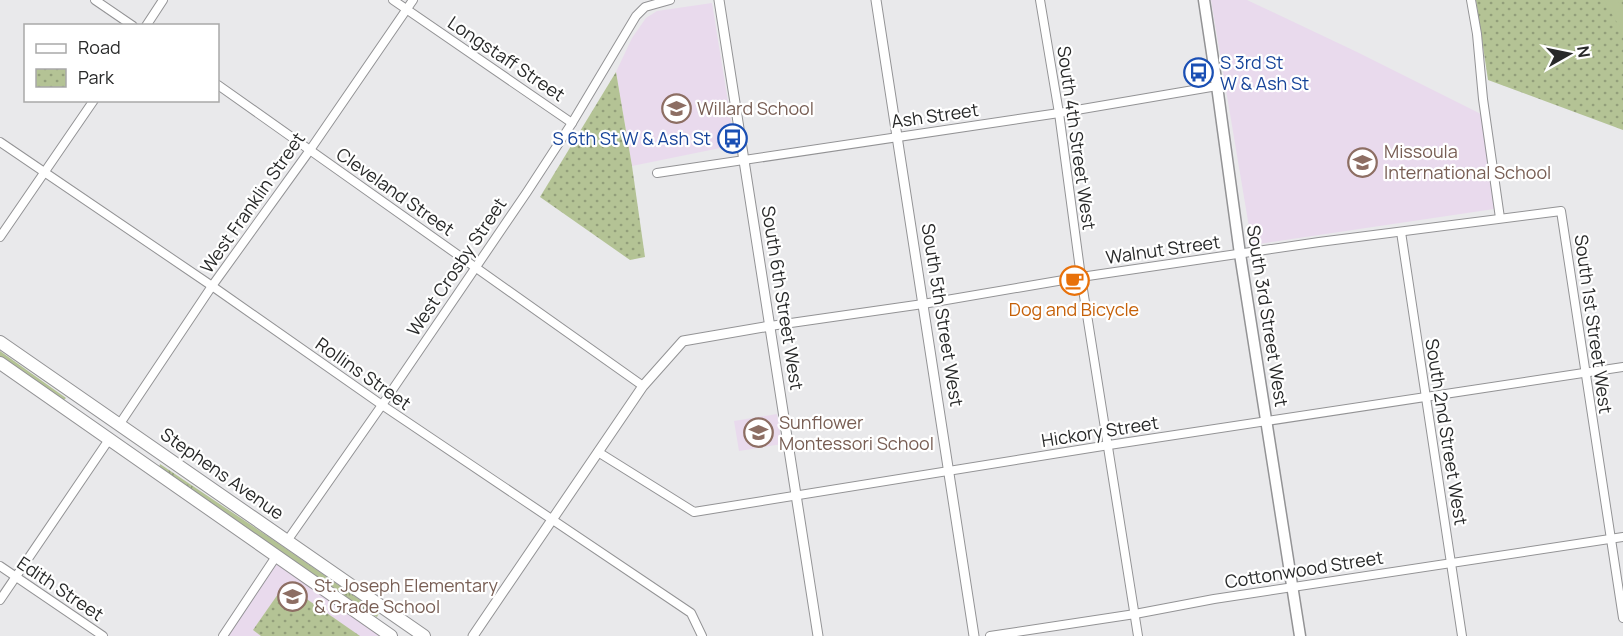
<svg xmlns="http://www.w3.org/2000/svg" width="1623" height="636" font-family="Manrope,sans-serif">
  <defs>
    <pattern id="grass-tufts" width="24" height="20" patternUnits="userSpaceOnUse" patternTransform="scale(1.5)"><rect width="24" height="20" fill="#b4c395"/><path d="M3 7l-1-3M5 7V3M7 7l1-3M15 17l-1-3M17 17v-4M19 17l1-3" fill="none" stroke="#929e7a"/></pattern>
    <pattern id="park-dots" width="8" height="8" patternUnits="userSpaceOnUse" patternTransform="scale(1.5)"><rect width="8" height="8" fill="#b4c395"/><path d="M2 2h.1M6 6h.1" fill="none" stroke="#929e7a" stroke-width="1.8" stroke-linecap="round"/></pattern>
  </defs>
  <rect width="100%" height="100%" fill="#e9e9eb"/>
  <!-- education -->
  <g fill="#e9daed">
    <path d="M 1211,0 L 1247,0 L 1357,52 L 1481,114 L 1494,209 L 1252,245 Z"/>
    <path d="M 712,3 L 735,145 L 632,166 L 616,72 L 632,38 L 646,18 L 657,11 Z"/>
    <path d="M 777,414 L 782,444 L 739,451 L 734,421 Z"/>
    <path d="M 277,555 L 396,636 L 223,636 Z"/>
  </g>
  <!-- grass -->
  <g fill="url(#grass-tufts)">
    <path d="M 0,351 L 66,398 L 64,400 L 45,390 L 0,359 Z"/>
    <path d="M 160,464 L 272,539 L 379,613 L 377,617 L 366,612 L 159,468 Z"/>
  </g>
  <!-- park -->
  <g fill="url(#park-dots)">
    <path d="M 1476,0 L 1623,0 L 1623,130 L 1488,80 Z"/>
    <path d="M 616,72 L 632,166 L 645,257 L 630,260 L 540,197 Z"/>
    <path d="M 285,584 L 360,636 L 261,636 L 253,630 Z"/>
  </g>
  <!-- pitch -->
  <path fill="#b4c395" d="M 1604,0 L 1617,0 L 1623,11 L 1623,33 Z"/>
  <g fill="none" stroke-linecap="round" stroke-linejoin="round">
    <defs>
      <g id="minor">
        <path d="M 95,0 L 133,26"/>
        <path d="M 393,0 L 572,123"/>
        <path d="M 1040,0 L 1059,113 L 1081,277 L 1138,636"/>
        <path d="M 1471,0 L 1477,34 L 1483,99 L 1500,218"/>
        <path d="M 146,26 L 163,0"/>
        <path d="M 218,85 L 643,386"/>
        <path d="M 0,142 L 212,286 L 382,405 L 691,613 L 702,636"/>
        <path d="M 657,173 L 1059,113 L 1217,86"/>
        <path d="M 1401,232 L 1462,636"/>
        <path d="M 0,237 L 94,100"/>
        <path d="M 770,326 L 923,304 L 1081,277 L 1319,242 L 1561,211 L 1623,618"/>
        <path d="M 119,425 L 212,286 L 310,150 L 413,0"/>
        <path d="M 598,452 L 694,512 L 1109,445 L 1623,367"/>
        <path d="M 287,541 L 382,405 L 527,192 L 572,123 L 636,16 L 645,7 L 670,0"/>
        <path d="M 0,566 L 103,636"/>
        <path d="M 0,600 L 110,438"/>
        <path d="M 223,636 L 277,555"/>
        <path d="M 990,636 L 1135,614 L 1214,599 L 1623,537"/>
      </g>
      <g id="tertiary">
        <path d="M 719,0 L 818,636"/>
        <path d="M 876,0 L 974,636"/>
        <path d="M 473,636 L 643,386 L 683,341 L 770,326"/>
      </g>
      <path id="secondary" d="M 1204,0 L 1217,86 L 1240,254 L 1300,636"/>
      <g id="primary">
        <path d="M 0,342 L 424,636"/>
        <path d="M 0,363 L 391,636"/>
      </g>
    </defs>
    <!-- minor casing -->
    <use href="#minor" stroke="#939395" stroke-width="10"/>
    <!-- tertiary casing -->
    <use href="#tertiary" stroke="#939395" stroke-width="11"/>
    <!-- secondary casing -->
    <use href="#secondary" stroke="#939395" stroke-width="13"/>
    <!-- primary casing -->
    <use href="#primary" stroke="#939395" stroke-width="14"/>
    <!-- minor -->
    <use href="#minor" stroke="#fff" stroke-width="8"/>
    <!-- tertiary -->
    <use href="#tertiary" stroke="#fff" stroke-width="9"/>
    <!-- secondary -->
    <use href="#secondary" stroke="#fff" stroke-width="10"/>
    <!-- primary -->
    <use href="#primary" stroke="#fff" stroke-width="12"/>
  </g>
  <!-- icons -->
  <defs>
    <symbol id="bus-ring" viewBox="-11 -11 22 22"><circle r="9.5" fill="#fff" stroke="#1a4fb4" stroke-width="1.5"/><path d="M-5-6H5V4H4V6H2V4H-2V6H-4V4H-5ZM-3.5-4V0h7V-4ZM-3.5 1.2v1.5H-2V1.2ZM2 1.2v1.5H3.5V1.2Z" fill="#1a4fb4"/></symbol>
    <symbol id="school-ring" viewBox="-11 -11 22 22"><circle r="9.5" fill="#fff" stroke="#8d6e63" stroke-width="1.5"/><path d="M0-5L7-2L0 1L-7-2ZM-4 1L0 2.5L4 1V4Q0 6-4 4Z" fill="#8d6e63"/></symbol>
    <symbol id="cafe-ring" viewBox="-11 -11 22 22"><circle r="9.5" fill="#fff" stroke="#e8710a" stroke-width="1.5"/><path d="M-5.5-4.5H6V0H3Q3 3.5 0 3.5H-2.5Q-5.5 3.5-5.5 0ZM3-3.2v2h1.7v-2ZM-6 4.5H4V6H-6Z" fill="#e8710a"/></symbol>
  </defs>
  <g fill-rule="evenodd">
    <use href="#bus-ring" x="1182" y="56" width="33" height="33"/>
    <use href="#school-ring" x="660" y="92" width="33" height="33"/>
    <use href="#bus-ring" x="716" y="122" width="33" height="33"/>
    <use href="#school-ring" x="1346" y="146" width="33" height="33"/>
    <use href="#cafe-ring" x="1058" y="264" width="33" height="33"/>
    <use href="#school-ring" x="742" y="416" width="33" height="33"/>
    <use href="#school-ring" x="276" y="580" width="33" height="33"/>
  </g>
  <g text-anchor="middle" stroke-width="4.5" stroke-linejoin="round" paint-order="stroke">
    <!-- street labels -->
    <g font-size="18" fill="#282929" stroke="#fff">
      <text transform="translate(506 59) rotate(34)" y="6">Longstaff Street</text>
      <text transform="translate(935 116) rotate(-8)" y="6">Ash Street</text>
      <text transform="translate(1076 138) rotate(82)" y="6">South 4th Street West</text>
      <text transform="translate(395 192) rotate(35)" y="6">Cleveland Street</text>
      <text transform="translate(253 203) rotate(-55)" y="6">West Franklin Street</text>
      <text transform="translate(1163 250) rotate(-8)" y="6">Walnut Street</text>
      <text transform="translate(457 267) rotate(-56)" y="6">West Crosby Street</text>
      <text transform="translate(782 298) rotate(81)" y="6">South 6th Street West</text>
      <text transform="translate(942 315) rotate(81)" y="6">South 5th Street West</text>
      <text transform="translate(1267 316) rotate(81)" y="6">South 3rd Street West</text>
      <text transform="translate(1593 324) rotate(82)" y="6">South 1st Street West</text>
      <text transform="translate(363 374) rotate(35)" y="6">Rollins Street</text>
      <text transform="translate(1100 432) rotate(-9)" y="6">Hickory Street</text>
      <text transform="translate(1446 432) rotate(81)" y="6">South 2nd Street West</text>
      <text transform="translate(222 474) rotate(35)" y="6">Stephens Avenue</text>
      <text transform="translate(1304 570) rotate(-9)" y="6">Cottonwood Street</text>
      <text transform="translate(60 589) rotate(34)" y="6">Edith Street</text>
    </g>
    <!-- transit labels -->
    <g font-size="18" fill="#164399" stroke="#fff" text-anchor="start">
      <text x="1220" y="69">S 3rd St<tspan x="1220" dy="21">W &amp; Ash St</tspan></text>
      <text x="711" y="145" text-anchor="end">S 6th St W &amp; Ash St</text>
    </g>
    <!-- education labels -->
    <g font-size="18" fill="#785e54" stroke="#fff" text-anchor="start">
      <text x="697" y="115">Willard School</text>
      <text x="1384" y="158">Missoula<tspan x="1384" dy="21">International School</tspan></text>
      <text x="779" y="429">Sunflower<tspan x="779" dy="21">Montessori School</tspan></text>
      <text x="314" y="592">St. Joseph Elementary<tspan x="314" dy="21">&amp; Grade School</tspan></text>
    </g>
    <!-- food labels -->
    <g font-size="18" fill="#c56008" stroke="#fff">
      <text x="1074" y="316">Dog and Bicycle</text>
    </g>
  </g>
  <!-- legend -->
  <rect x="24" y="24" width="195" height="78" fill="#ffffff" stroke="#a9a9a9" stroke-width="1.5"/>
  <rect x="36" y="44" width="30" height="9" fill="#ffffff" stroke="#a9a9a9" stroke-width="1.5"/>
  <text x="78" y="54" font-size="18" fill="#282929">Road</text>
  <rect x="36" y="69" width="30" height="18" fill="url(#park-dots)" stroke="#a9a9a9" stroke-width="1.5"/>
  <text x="78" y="84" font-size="18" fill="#282929">Park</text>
  <!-- north arrow -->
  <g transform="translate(1569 54) rotate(81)" stroke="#ffffff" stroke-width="4.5" paint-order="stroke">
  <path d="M0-4.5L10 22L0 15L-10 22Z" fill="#282929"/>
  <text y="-9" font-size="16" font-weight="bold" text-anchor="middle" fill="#282929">N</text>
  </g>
</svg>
